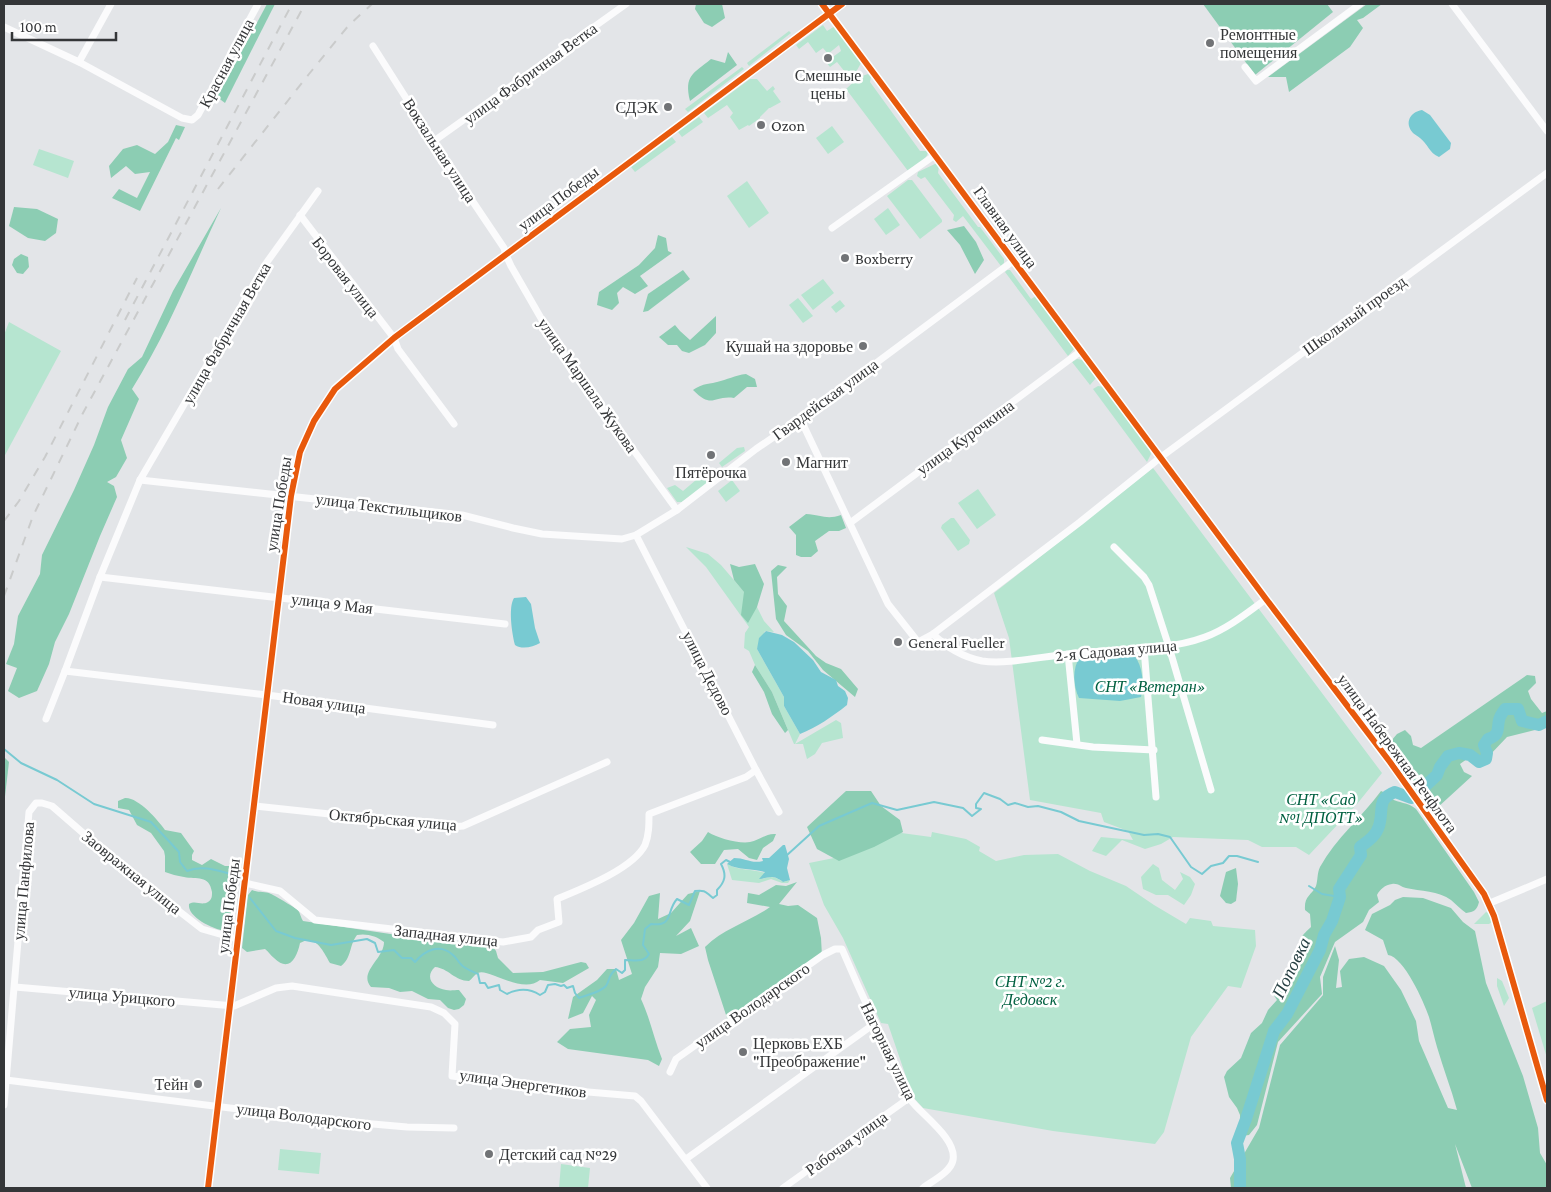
<svg xmlns="http://www.w3.org/2000/svg" width="1551" height="1192" font-family="'Crimson Pro',serif">
  <rect width="100%" height="100%" fill="#e3e5e8"/>
  <!-- green -->
  <g fill="#b6e5d0">
    <path d="M 823,25 L 827,31 L 835,26 L 860,60 L 861,63 L 856,72 L 849,77 L 837,62 L 830,67 L 826,62 L 841,51 L 839,45 L 828,54 L 823,48 L 816,53 L 808,42 L 799,49 L 796,45 Z"/>
    <path d="M 789,31 L 791,33 L 749,66 L 747,63 Z"/>
    <path d="M 742,67 L 744,69 L 688,112 L 685,109 Z"/>
    <path d="M 868,74 L 871,77 L 870,82 L 920,151 L 928,151 C 928,160 915,166 908,171 L 846,89 L 859,77 Z"/>
    <path d="M 750,79 L 757,79 L 767,91 L 773,86 L 775,89 L 773,91 L 781,102 L 770,108 L 769,108 L 760,117 L 760,118 L 749,126 L 748,125 L 739,130 L 730,117 L 733,113 L 727,105 L 708,118 L 704,113 Z"/>
    <path d="M 699,117 L 703,122 L 682,137 L 678,132 Z"/>
    <path d="M 832,126 L 844,142 L 828,154 L 816,138 Z"/>
    <path d="M 672,137 L 676,142 L 635,172 L 631,167 Z"/>
    <path d="M 39,149 L 74,161 L 68,178 L 33,165 Z"/>
    <path d="M 937,163 L 939,166 L 938,173 L 978,227 L 980,227 L 1004,259 L 1004,263 L 1001,266 L 963,216 L 956,222 L 953,220 L 954,215 L 925,177 L 921,179 L 917,176 L 918,172 Z"/>
    <path d="M 908,180 L 912,180 L 942,220 L 942,222 L 920,239 L 887,196 Z"/>
    <path d="M 747,181 L 769,213 L 749,228 L 727,196 Z"/>
    <path d="M 888,208 L 900,225 L 886,235 L 874,219 Z"/>
    <path d="M 1007,270 L 1010,270 L 1031,299 L 1036,296 L 1073,346 L 1074,349 L 1068,356 L 1005,272 Z"/>
    <path d="M 823,279 L 834,293 L 813,310 L 801,295 Z"/>
    <path d="M 798,298 L 813,316 L 803,323 L 789,305 Z"/>
    <path d="M 840,300 L 845,306 L 836,313 L 831,307 Z"/>
    <path d="M 9,322 L 61,351 L 4,457 L 4,335 Z"/>
    <path d="M 1077,359 L 1083,360 L 1096,378 L 1090,385 L 1072,362 Z"/>
    <path d="M 1098,386 L 1104,387 L 1149,447 L 1151,454 L 1147,462 L 1093,389 Z"/>
    <path d="M 744,447 L 745,451 L 722,467 L 719,463 L 737,448 Z"/>
    <path d="M 1153,468 L 1382,773 L 1357,804 L 1309,855 L 1296,847 L 1262,847 L 1248,840 L 1173,837 L 1161,844 L 1145,849 L 1122,840 L 1106,856 L 1092,851 L 1101,837 L 1133,840 L 1128,831 L 1104,822 L 1101,813 L 1030,800 L 1009,638 L 994,593 Z"/>
    <path d="M 703,474 L 708,484 L 682,502 L 677,502 L 667,488 L 675,485 L 683,491 Z"/>
    <path d="M 732,480 L 740,491 L 726,502 L 718,491 Z"/>
    <path d="M 978,489 L 996,515 L 977,529 L 958,503 Z"/>
    <path d="M 951,518 L 954,518 L 970,540 L 969,544 L 958,551 L 941,528 L 942,525 Z"/>
    <path d="M 686,547 L 708,554 L 721,565 L 757,607 L 764,621 L 774,632 L 765,631 L 757,649 L 784,697 L 784,706 L 800,734 L 795,744 L 836,720 L 841,723 L 843,738 L 822,743 L 815,754 L 807,759 L 803,744 L 794,744 L 772,692 L 755,665 L 749,651 L 744,648 L 745,633 L 749,627 L 706,567 Z"/>
    <path d="M 894,832 L 931,837 L 932,832 L 966,839 L 980,847 L 979,851 L 996,861 L 1024,855 L 1058,854 L 1090,871 L 1126,886 L 1154,905 L 1186,924 L 1190,918 L 1211,921 L 1213,926 L 1255,930 L 1256,946 L 1241,988 L 1228,986 L 1191,1037 L 1164,1132 L 1155,1144 L 1053,1131 L 923,1108 L 913,1097 L 888,1024 L 881,1023 L 843,938 L 824,905 L 809,863 L 854,854 Z"/>
    <path d="M 727,864 C 740,871 753,869 766,873 L 762,879 C 770,876 775,876 783,882 L 790,880 L 788,883 L 782,883 L 771,879 L 759,883 L 732,880 Z"/>
    <path d="M 1153,864 L 1159,868 L 1162,880 L 1175,890 L 1183,879 L 1180,872 L 1190,877 L 1195,884 L 1191,895 L 1184,905 L 1168,895 L 1156,895 L 1143,889 L 1141,877 Z"/>
    <path d="M 1486,912 L 1489,913 L 1492,922 L 1489,924 L 1474,924 Z"/>
    <path d="M 1497,978 L 1502,981 L 1509,998 L 1504,1006 L 1497,986 Z"/>
    <path d="M 1547,1001 L 1547,1058 L 1532,1008 Z"/>
    <path d="M 280,1149 L 321,1153 L 319,1174 L 278,1170 Z"/>
    <path d="M 561,1164 L 590,1168 L 588,1188 L 559,1188 Z"/>
  </g>
  <!-- forest -->
  <g fill="#8ccdb3">
    <path d="M 267,4 L 275,4 L 225,103 L 217,97 Z"/>
    <path d="M 696,4 L 722,4 L 725,18 L 712,27 L 704,23 L 695,9 Z"/>
    <path d="M 1203,4 L 1327,4 L 1333,12 L 1255,75 Z"/>
    <path d="M 1367,4 L 1382,4 L 1363,18 L 1357,20 L 1363,28 L 1350,47 L 1289,92 L 1286,77 L 1268,77 Z"/>
    <path d="M 728,52 L 737,65 L 690,101 C 684,75 693,74 711,59 L 725,63 Z"/>
    <path d="M 176,125 L 185,127 L 179,140 L 176,138 L 140,211 L 112,198 L 119,189 L 137,198 L 150,172 L 135,174 L 126,166 L 111,178 L 109,166 L 123,149 L 137,145 L 155,154 L 168,142 Z"/>
    <path d="M 14,207 L 37,209 L 58,219 L 56,233 L 45,241 L 28,238 L 9,226 Z"/>
    <path d="M 221,208 C 193,268 168,332 132,389 L 139,399 L 121,440 L 127,458 L 116,477 L 107,482 L 114,486 L 117,497 L 100,536 L 69,614 L 55,642 L 49,664 L 37,691 L 19,698 L 8,691 L 17,668 L 6,664 L 14,644 L 18,616 L 40,574 L 42,555 L 74,490 L 94,445 L 108,407 L 128,369 L 142,357 L 173,291 Z"/>
    <path d="M 964,226 L 976,242 L 984,260 L 975,274 L 960,245 L 947,230 Z"/>
    <path d="M 658,235 L 666,238 L 668,251 L 672,253 L 640,276 L 648,286 L 635,294 L 623,287 L 617,293 L 619,303 L 612,310 L 597,305 L 599,292 L 639,265 L 655,248 Z"/>
    <path d="M 21,254 L 28,257 L 29,267 L 23,274 L 17,273 L 12,265 L 14,259 Z"/>
    <path d="M 683,270 L 690,279 L 648,311 L 643,312 L 648,294 Z"/>
    <path d="M 716,316 L 716,333 L 705,345 L 689,353 L 682,351 L 677,345 L 668,345 L 659,337 L 675,325 L 680,331 L 690,340 Z"/>
    <path d="M 746,374 L 755,379 L 757,387 L 747,387 L 734,398 C 713,395 713,410 693,390 C 704,383 705,385 717,382 C 727,380 735,375 746,374 Z"/>
    <path d="M 806,514 C 821,515 827,520 841,515 L 846,528 L 839,531 L 829,531 L 815,541 L 818,551 L 811,557 L 801,557 L 796,555 L 796,535 L 789,527 Z"/>
    <path d="M 730,564 L 739,567 L 755,564 L 764,584 L 757,607 L 748,623 L 741,615 L 744,592 L 734,580 Z"/>
    <path d="M 778,565 L 787,567 L 777,577 L 778,594 L 787,606 L 784,621 L 816,656 L 826,663 L 841,669 L 858,689 L 855,697 L 823,670 L 808,651 L 786,635 L 776,619 L 771,571 Z"/>
    <path d="M 755,665 L 772,692 L 788,730 L 785,733 L 772,714 L 764,692 L 752,672 Z"/>
    <path d="M 1527,675 L 1535,676 L 1536,683 L 1528,691 L 1531,699 L 1542,713 L 1547,711 L 1547,727 L 1507,737 L 1488,757 L 1467,759 L 1460,764 L 1464,772 L 1472,776 L 1437,808 L 1429,805 L 1430,796 L 1429,787 L 1421,785 L 1413,781 L 1400,757 L 1393,750 L 1391,741 L 1397,734 L 1405,730 L 1411,736 L 1413,745 L 1421,748 Z"/>
    <path d="M 4,757 L 9,762 L 4,805 Z"/>
    <path d="M 846,791 L 871,791 L 881,806 L 900,820 L 903,832 L 874,847 L 839,861 L 817,849 L 807,827 Z"/>
    <path d="M 1381,791 C 1386,793 1388,796 1392,799 C 1398,803 1408,802 1416,809 L 1474,892 L 1479,902 C 1477,910 1474,912 1466,913 C 1460,909 1456,904 1451,900 C 1439,891 1420,891 1406,888 C 1401,887 1398,883 1392,884 C 1385,885 1380,889 1377,895 L 1379,902 L 1369,910 L 1363,922 L 1335,942 L 1320,977 L 1322,994 L 1278,1042 L 1257,1125 L 1249,1135 L 1242,1136 L 1240,1129 L 1240,1115 L 1237,1108 L 1229,1097 L 1224,1077 L 1227,1071 L 1241,1058 L 1251,1033 L 1262,1023 L 1268,1010 L 1277,1000 L 1273,994 C 1275,986 1280,985 1284,978 C 1289,971 1292,964 1298,957 C 1298,940 1299,938 1311,927 L 1310,914 L 1305,910 C 1304,896 1311,896 1316,886 C 1318,880 1317,873 1320,867 C 1336,838 1362,817 1381,791 Z"/>
    <path d="M 125,798 C 138,797 158,820 165,830 L 181,833 L 194,851 L 192,855 L 192,860 L 202,865 L 211,859 L 225,866 L 237,866 L 229,928 L 225,931 C 213,929 187,917 189,904 C 196,900 201,906 208,902 C 212,899 212,897 212,892 C 209,874 197,880 184,877 C 177,876 171,874 165,872 L 165,856 L 164,851 L 151,833 L 137,825 L 129,810 L 118,808 L 118,801 Z"/>
    <path d="M 708,832 C 717,838 739,844 750,842 C 760,840 766,833 776,834 L 773,841 L 763,848 L 757,860 L 749,858 L 738,849 L 724,850 L 715,864 L 701,864 L 690,852 L 702,841 Z"/>
    <path d="M 1236,868 L 1238,884 L 1236,901 L 1231,904 L 1226,903 L 1220,896 L 1226,872 Z"/>
    <path d="M 797,882 L 779,904 L 788,906 L 798,905 L 817,918 L 821,938 L 822,956 L 728,1021 L 708,960 L 705,947 C 724,928 749,922 770,907 L 747,903 L 748,893 L 759,895 L 776,885 L 786,886 Z"/>
    <path d="M 252,890 C 258,893 265,891 271,894 C 274,895 297,909 298,910 C 300,913 301,918 303,921 L 424,939 L 430,943 L 442,940 L 493,947 L 496,951 L 498,958 L 513,973 L 543,972 L 581,962 L 586,963 L 589,968 L 563,983 L 540,980 C 522,995 487,967 478,973 C 474,975 472,979 469,981 C 455,981 448,968 435,967 C 424,977 433,988 446,990 C 450,991 455,990 459,990 L 466,999 L 464,1005 L 459,1009 L 454,1010 L 448,1008 L 440,1000 L 428,999 L 412,991 L 400,992 L 389,988 L 371,987 C 358,972 384,959 384,942 C 377,936 366,933 357,935 C 349,945 352,958 341,966 L 330,963 C 323,951 316,934 300,943 C 297,958 289,973 274,958 C 270,955 269,952 265,949 L 247,952 L 242,948 L 248,895 Z"/>
    <path d="M 700,891 L 690,921 L 676,936 L 691,928 L 699,946 L 681,954 L 660,953 L 658,967 L 645,987 L 641,999 C 650,1018 654,1039 662,1059 L 659,1066 L 648,1060 L 568,1049 L 557,1042 L 570,1029 L 591,1027 L 589,1015 L 596,1000 L 592,996 L 583,1013 L 568,1019 L 573,997 L 597,980 L 607,969 L 616,969 L 619,980 L 632,974 L 621,940 L 634,923 L 649,896 L 660,893 L 658,919 L 671,913 L 688,894 Z"/>
    <path d="M 1403,897 L 1423,898 L 1451,908 L 1463,922 L 1475,931 L 1486,983 L 1523,1076 L 1538,1128 L 1540,1153 L 1547,1165 L 1547,1188 L 1472,1188 L 1455,1144 L 1466,1188 L 1231,1188 L 1230,1178 L 1259,1128 L 1280,1045 L 1323,995 L 1323,977 L 1335,946 L 1339,960 L 1336,988 L 1342,987 L 1340,971 L 1349,959 L 1364,957 L 1384,966 L 1401,990 L 1416,1021 L 1419,1041 L 1448,1108 L 1457,1110 C 1451,1088 1443,1068 1437,1047 C 1434,1037 1432,1027 1429,1017 C 1424,1002 1404,957 1388,955 L 1383,940 L 1365,930 L 1372,914 L 1390,905 L 1395,900 Z"/>
  </g>
  <!-- water -->
  <g fill="#78cad2">
    <path d="M 1422,110 L 1430,115 L 1451,143 L 1450,149 L 1439,157 C 1429,153 1428,144 1420,138 C 1418,136 1415,135 1413,133 C 1404,123 1410,112 1422,110 Z"/>
    <path d="M 526,597 L 531,604 L 535,628 L 540,643 C 533,647 522,650 515,645 C 512,634 508,607 514,598 Z"/>
    <path d="M 766,631 L 782,635 L 794,642 L 813,660 L 821,672 L 836,680 L 838,686 L 845,691 L 848,698 L 847,705 C 832,717 817,727 800,734 L 784,706 L 784,697 L 757,649 L 759,638 Z"/>
    <path d="M 1101,654 L 1134,655 C 1143,666 1144,684 1141,697 L 1120,701 L 1079,698 C 1073,686 1072,668 1080,657 Z"/>
    <path d="M 783,845 L 785,845 L 789,859 L 787,868 L 790,880 L 783,882 C 772,874 770,878 759,879 L 765,872 C 752,868 740,871 727,864 L 734,858 C 746,858 751,864 763,861 L 762,858 L 769,858 Z"/>
  </g>
  <g fill="none" stroke-linecap="round" stroke-linejoin="round">
    <!-- stream -->
    <g stroke="#78cad2" stroke-width="2">
      <path d="M 4,749 L 21,763 L 57,780 L 94,804 L 151,822 L 179,852 L 180,862 L 187,871 C 201,865 216,870 231,874 L 233,895"/>
      <path d="M 786,856 L 819,826 L 872,803 L 897,810 L 934,802 L 963,808 L 972,816 L 981,809 L 976,808 L 976,804 L 984,793 L 1000,799 L 1008,805 L 1015,803 L 1028,807 L 1038,806 L 1061,812 L 1079,821 L 1144,835 L 1158,834 L 1170,837 L 1191,867 L 1202,874 L 1211,866 L 1223,863 L 1229,856 L 1237,856 L 1258,862"/>
      <path d="M 1309,886 L 1322,894 L 1340,897"/>
      <path d="M 250,898 L 276,931 L 295,938 L 331,945 L 367,939 L 375,943 L 378,952 L 394,950 L 402,958 L 411,958 L 415,962 C 425,950 440,943 453,955 C 457,958 459,964 464,967 C 468,970 474,972 478,974 L 480,983 L 485,983 L 488,988 L 499,985 L 500,990 L 507,994 C 519,988 529,988 540,995 L 545,992 L 548,985 L 555,984 L 561,986 L 564,985 L 567,988 L 573,986 L 575,993 L 579,998 C 587,995 601,992 606,986 C 611,978 607,977 616,969 L 622,973 L 625,970 L 625,960 C 635,960 644,963 649,954 L 643,945 L 645,929 L 651,924 C 674,927 666,911 677,899 L 689,905 L 695,891 C 707,890 705,892 713,898 L 717,895 L 717,890 C 725,882 727,875 721,864 L 726,860 L 730,862"/>
    </g>
    <!-- river -->
    <g stroke="#78cad2" stroke-width="12">
      <path d="M 1422,789 L 1437,775 L 1440,767 L 1448,756 L 1459,753 L 1470,755 L 1479,762 L 1486,759 L 1487,753 L 1484,745 L 1488,739 C 1500,735 1497,730 1499,720 C 1500,716 1502,713 1505,709 L 1518,709 L 1522,721 L 1539,725 L 1547,721"/>
      <path d="M 1240,1188 L 1240,1159 L 1237,1143 L 1246,1119 L 1274,1031 L 1287,1014 L 1320,950 L 1324,935 L 1332,921 L 1340,897 L 1339,889 L 1361,855 L 1360,847 C 1368,841 1376,836 1379,826 C 1384,810 1376,799 1395,792 L 1411,798"/>
    </g>
    <!-- minor -->
    <g stroke="#fbfbfc" stroke-width="7">
      <path d="M 822,4 L 1266,599 L 1390,762 L 1484,894 L 1494,916 L 1547,1100"/>
      <path d="M 1452,4 L 1547,131"/>
      <path d="M 4,27 L 79,62 L 182,118 L 192,120 L 198,115 L 258,4"/>
      <path d="M 373,46 L 451,169 L 504,248 L 506,255 L 511,266 L 553,339 L 677,510"/>
      <path d="M 79,62 L 111,4"/>
      <path d="M 1245,67 L 1256,81 L 1360,4"/>
      <path d="M 434,141 L 626,4"/>
      <path d="M 300,215 L 394,338 L 398,349 L 454,424"/>
      <path d="M 832,228 L 935,155"/>
      <path d="M 800,418 L 888,604 L 918,642 L 933,634 L 1080,522 L 1161,457 L 1547,173"/>
      <path d="M 140,480 L 462,515 L 513,528 L 542,534 L 622,539 L 636,535 L 677,510 L 756,449 L 813,410 L 1013,261"/>
      <path d="M 850,523 L 1081,351"/>
      <path d="M 636,535 L 756,770 L 779,812"/>
      <path d="M 1114,547 L 1144,577 L 1149,585 L 1169,647 L 1211,790"/>
      <path d="M 100,577 L 505,624"/>
      <path d="M 933,634 C 946,647 963,657 982,661 C 1006,665 1044,656 1069,654 C 1112,649 1165,652 1205,637 C 1227,629 1247,613 1266,599"/>
      <path d="M 1144,648 L 1156,797"/>
      <path d="M 1068,654 L 1077,744"/>
      <path d="M 65,671 L 267,695 L 493,725"/>
      <path d="M 46,719 L 65,671 L 100,577 L 140,480 L 267,262 L 318,191"/>
      <path d="M 1042,740 L 1093,747 L 1154,750"/>
      <path d="M 255,806 L 451,827 L 463,826 L 607,762"/>
      <path d="M 245,883 L 280,891 L 315,920 L 503,942 L 531,937 L 538,930 L 559,922 L 557,899 C 581,889 633,869 645,845 C 649,835 649,825 649,814 L 746,777 L 756,770"/>
      <path d="M 1490,903 L 1547,879"/>
      <path d="M 15,987 L 234,1006 L 276,988 L 292,986 L 431,1007 L 444,1013 L 455,1024 L 452,1076 L 553,1089 L 635,1096 L 641,1101 L 707,1188"/>
      <path d="M 670,1072 L 676,1059 L 823,955 L 835,949 L 842,949 C 859,989 877,1028 896,1067 C 901,1077 904,1089 910,1099 C 920,1114 957,1138 953,1160 C 951,1172 932,1181 923,1188"/>
      <path d="M 6,1080 L 327,1120 L 407,1127 L 454,1128"/>
      <path d="M 4,1105 L 29,812 L 36,803 L 42,803 L 52,806 L 121,866 L 202,929 L 237,939"/>
      <path d="M 686,1159 L 874,1024"/>
      <path d="M 208,1188 L 291,496 L 300,452 L 314,421 L 335,389 L 394,338 L 842,4"/>
      <path d="M 783,1188 L 909,1098"/>
    </g>
    <!-- rail -->
    <g stroke="#cacbcb" stroke-width="2" stroke-dasharray="9 9" stroke-linecap="butt">
      <path d="M 218,189 L 309,74 L 349,25 L 372,4"/>
      <path d="M 125,320 L 292,4"/>
      <path d="M 4,521 L 19,501 L 45,457 L 137,278"/>
      <path d="M 4,596 L 33,516 L 83,413 L 305,4"/>
    </g>
    <defs>
      <g id="cycleway">
        <path d="M 822,4 L 1266,599 L 1390,762 L 1484,894 L 1494,916 L 1547,1100"/>
        <path d="M 208,1188 L 291,496 L 300,452 L 314,421 L 335,389 L 394,338 L 842,4"/>
      </g>
    </defs>
    <!-- cycleway casing -->
    <use href="#cycleway" stroke="#fff" stroke-width="9"/>
    <!-- cycleway -->
    <use href="#cycleway" stroke="#e8590c" stroke-width="6"/>
  </g>
  <!-- markers -->
  <g fill="#717376" stroke="#fff" stroke-width="2">
    <circle cx="1210" cy="43" r="5"/>
    <circle cx="828" cy="58" r="5"/>
    <circle cx="668" cy="107" r="5"/>
    <circle cx="761" cy="125" r="5"/>
    <circle cx="845" cy="258" r="5"/>
    <circle cx="863" cy="346" r="5"/>
    <circle cx="711" cy="455" r="5"/>
    <circle cx="786" cy="462" r="5"/>
    <circle cx="898" cy="642" r="5"/>
    <circle cx="743" cy="1052" r="5"/>
    <circle cx="198" cy="1084" r="5"/>
    <circle cx="489" cy="1154" r="5"/>
  </g>
  <g text-anchor="middle" stroke-width="5" stroke-linejoin="round" paint-order="stroke">
    <!-- poi labels -->
    <g font-size="16" fill="#343638" stroke="#fff" text-anchor="start">
      <text x="1220" y="40">Ремонтные<tspan x="1220" dy="18">помещения</tspan></text>
      <text x="828" y="81" text-anchor="middle">Смешные<tspan x="828" dy="18">цены</tspan></text>
      <text x="658" y="113" text-anchor="end">СДЭК</text>
      <text x="771" y="131">Ozon</text>
      <text x="855" y="264">Boxberry</text>
      <text x="853" y="352" text-anchor="end">Кушай на здоровье</text>
      <text x="796" y="468">Магнит</text>
      <text x="711" y="478" text-anchor="middle">Пятёрочка</text>
      <text x="908" y="648">General Fueller</text>
      <text x="753" y="1049">Церковь ЕХБ<tspan x="753" dy="18">"Преображение"</tspan></text>
      <text x="188" y="1090" text-anchor="end">Тейн</text>
      <text x="499" y="1160">Детский сад №29</text>
    </g>
    <!-- street labels -->
    <g font-size="16" fill="#343638" stroke="#fff">
      <text transform="translate(226 63) rotate(-62)" y="6">Красная улица</text>
      <text transform="translate(530 73) rotate(-36)" y="6">улица Фабричная Ветка</text>
      <text transform="translate(440 150) rotate(57)" y="6">Вокзальная улица</text>
      <text transform="translate(558 198) rotate(-37)" y="6">улица Победы</text>
      <text transform="translate(1006 227) rotate(54)" y="6">Главная улица</text>
      <text transform="translate(346 277) rotate(52)" y="6">Боровая улица</text>
      <text transform="translate(1354 315) rotate(-36)" y="6">Школьный проезд</text>
      <text transform="translate(226 333) rotate(-60)" y="6">улица Фабричная Ветка</text>
      <text transform="translate(588 385) rotate(55)" y="6">улица Маршала Жукова</text>
      <text transform="translate(825 399) rotate(-36)" y="6">Гвардейская улица</text>
      <text transform="translate(965 437) rotate(-36)" y="6">улица Курочкина</text>
      <text transform="translate(278 504) rotate(-81)" y="6">улица Победы</text>
      <text transform="translate(389 507) rotate(7)" y="6">улица Текстильщиков</text>
      <text transform="translate(332 603) rotate(7)" y="6">улица 9 Мая</text>
      <text transform="translate(1116 650) rotate(-5)" y="6">2-я Садовая улица</text>
      <text transform="translate(708 673) rotate(63)" y="6">улица Дедово</text>
      <text transform="translate(324 702) rotate(8)" y="6">Новая улица</text>
      <text transform="translate(1398 753) rotate(54)" y="6">улица Набережная Речфлота</text>
      <text transform="translate(393 819) rotate(5)" y="6">Октябрьская улица</text>
      <text transform="translate(132 872) rotate(39)" y="6">Заовражная улица</text>
      <text transform="translate(23 881) rotate(-85)" y="6">улица Панфилова</text>
      <text transform="translate(228 906) rotate(-83)" y="6">улица Победы</text>
      <text transform="translate(446 935) rotate(6)" y="6">Западная улица</text>
      <text transform="translate(122 996) rotate(5)" y="6">улица Урицкого</text>
      <text transform="translate(752 1005) rotate(-35)" y="6">улица Володарского</text>
      <text transform="translate(889 1051) rotate(64)" y="6">Нагорная улица</text>
      <text transform="translate(523 1083) rotate(8)" y="6">улица Энергетиков</text>
      <text transform="translate(304 1116) rotate(7)" y="6">улица Володарского</text>
      <text transform="translate(846 1143) rotate(-36)" y="6">Рабочая улица</text>
    </g>
    <!-- park labels -->
    <g font-size="16" font-style="italic" fill="#006040" stroke="#fff">
      <text x="1150" y="692">СНТ «Ветеран»</text>
      <text x="1321" y="805">СНТ «Сад<tspan x="1321" dy="18">№1 ДПОТТ»</tspan></text>
      <text x="1030" y="987">СНТ №2 г.<tspan x="1030" dy="18">Дедовск</tspan></text>
    </g>
    <!-- water labels -->
    <g font-size="18" font-style="italic" fill="#284144" stroke="#fff">
      <text transform="translate(1291 968) rotate(-64)" y="6">Поповка</text>
    </g>
  </g>
  <!-- border -->
  <rect width="1551" height="1192" fill="none" stroke="#343638" stroke-width="10"/>
  <!-- scale -->
  <path d="M12 32v8h104v-8" fill="none" stroke="#343638" stroke-width="2.5"/>
  <text x="20" y="32" font-size="15" fill="#343638" stroke="#ffffff" stroke-width="4" paint-order="stroke">100 m</text>
</svg>
